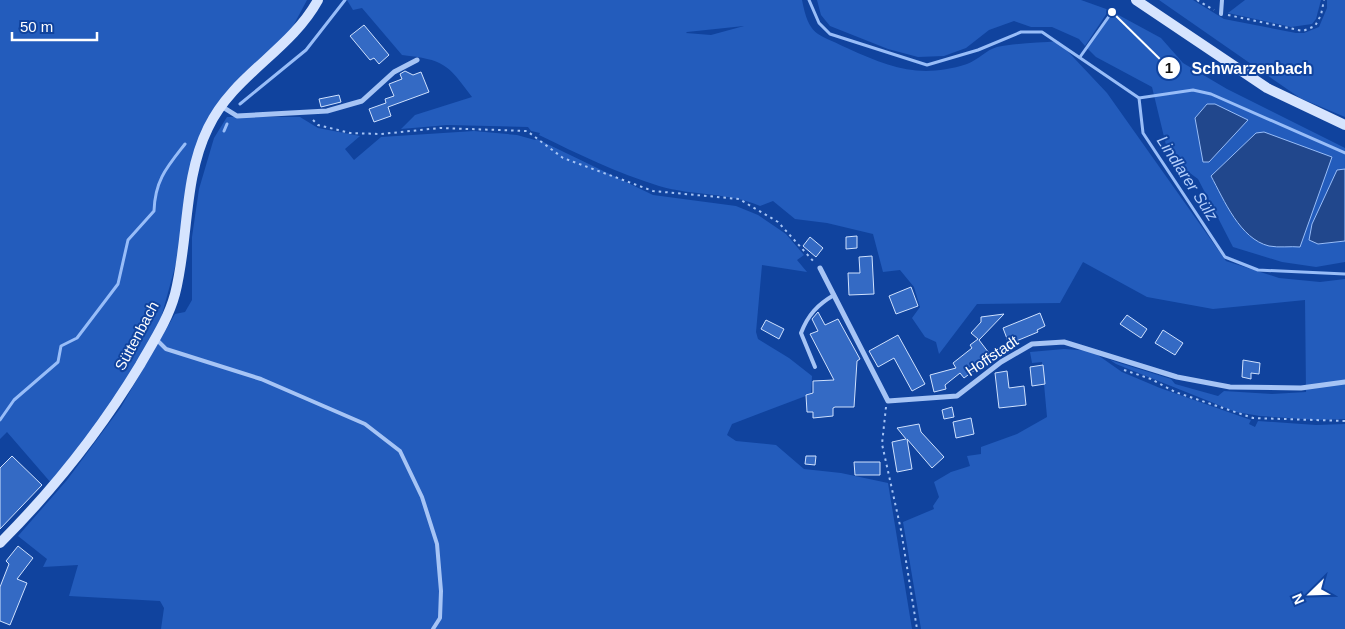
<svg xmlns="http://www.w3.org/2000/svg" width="1345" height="629" font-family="Helvetica,sans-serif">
  <rect width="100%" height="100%" fill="#10439e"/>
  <!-- green -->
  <g fill="#235cbc" fill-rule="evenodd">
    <path d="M 0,0 L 307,0 L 291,30 L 208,117 L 192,159 L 178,256 L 155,340 L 107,412 L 52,484 L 7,432 L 0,439 Z"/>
    <path d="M 347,0 L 802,0 C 809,36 816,33 847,48 C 891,68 920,79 967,64 C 978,60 986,50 997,47 C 1016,43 1038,43 1058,41 L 1107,93 L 1226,261 L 1279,278 L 1320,282 L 1345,279 L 1345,419 L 1317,420 L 1260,416 L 1236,412 L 1116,364 L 1110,360 L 1171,379 L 1175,384 L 1218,396 L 1224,391 L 1272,394 L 1306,392 L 1305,300 L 1213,309 L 1147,297 L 1083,262 L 1060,303 L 977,304 L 939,354 L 936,342 L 925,337 L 912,318 L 920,307 L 914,287 L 900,270 L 883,272 L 873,234 L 827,223 L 795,219 L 773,201 L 760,206 C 728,192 693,196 659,186 C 617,173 578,154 539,135 L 540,133 L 531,131 L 528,127 L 447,125 L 401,129 L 415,115 L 472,97 C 447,63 444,60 402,55 L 362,8 L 353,10 ZM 744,26 L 711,35 L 686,33 L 687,32 Z"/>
    <path d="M 817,0 L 1081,0 L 1109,10 L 1085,46 L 1079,39 L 1052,27 L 1031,27 L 1014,21 L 989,30 L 966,48 L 944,56 L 918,57 L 888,49 L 830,26 L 821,15 Z"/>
    <path d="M 1159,0 L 1193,0 L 1224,19 L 1296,33 L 1304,33 L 1319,27 L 1327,8 L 1327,0 L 1345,0 L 1345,117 L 1300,98 Z"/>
    <path d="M 1245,0 L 1321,0 L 1316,19 L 1312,24 L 1291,27 L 1228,13 Z"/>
    <path d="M 1113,12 L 1161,38 L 1183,63 L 1227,89 L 1345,148 L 1345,169 L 1337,170 L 1318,244 L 1345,241 L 1345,262 L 1316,267 L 1282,262 L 1233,247 L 1198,179 L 1183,168 L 1166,145 L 1152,87 L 1096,57 L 1087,48 Z"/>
    <path d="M 227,117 L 300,117 L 318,128 L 360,136 L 345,149 L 354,160 L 381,137 L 474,131 L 517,135 L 535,140 L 537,139 L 653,195 L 736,206 L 758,215 L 786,234 L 804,255 L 797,260 L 807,272 L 762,265 L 756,332 L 758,339 L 789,358 L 812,376 L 811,394 L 732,424 L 727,435 L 736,441 L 776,445 L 804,469 L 841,473 L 888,483 L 912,629 L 161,629 L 164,608 L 160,601 L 69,596 L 78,565 L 43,567 L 47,559 L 18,536 L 67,480 L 121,407 L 175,314 L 185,312 L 192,300 L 192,237 L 199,189 L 214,138 Z"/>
    <path d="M 1064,349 L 1092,351 L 1122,372 L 1160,388 L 1251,420 L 1249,424 L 1255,427 L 1258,421 L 1316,425 L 1345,424 L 1345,629 L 921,629 L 903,522 L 934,509 L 933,506 L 939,497 L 934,482 L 951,472 L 970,466 L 967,456 L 981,454 L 981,447 L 1017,434 L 1047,417 L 1042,362 L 1032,363 L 1030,352 Z"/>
  </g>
  <!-- water -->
  <g fill="#21478c" stroke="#98bdf8">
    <path d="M 1207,104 L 1215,104 L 1248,120 L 1209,162 L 1203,162 L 1195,118 Z"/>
    <path d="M 1264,132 L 1332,157 L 1300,247 C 1291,246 1279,248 1269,246 C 1240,239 1224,200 1211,176 L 1256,133 Z"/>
    <path d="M 1345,169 L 1345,241 L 1318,244 L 1309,240 L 1312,224 L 1337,170 Z"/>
  </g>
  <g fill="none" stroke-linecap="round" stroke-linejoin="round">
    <!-- stream -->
    <g stroke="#98bdf8" stroke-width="3">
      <path d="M 809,0 L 819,23 L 830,34 L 927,65 L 978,50 L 1021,32 L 1042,32 L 1139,98 L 1143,133 L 1225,257 L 1258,270 L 1345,274"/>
      <path d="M 1080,57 L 1112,12"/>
      <path d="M 1139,98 L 1193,90 L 1211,94 L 1345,153"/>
      <path d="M 240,104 L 306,50 L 345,0"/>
      <path d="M 224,131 L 227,124"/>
      <path d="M 0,420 L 14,400 L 58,362 L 61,346 L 77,338 L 118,284 L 128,240 L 154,211 C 155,180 167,167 185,144"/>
    </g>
  </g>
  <!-- building -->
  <g fill="#346ac4" stroke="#cfe1fe">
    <path d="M 364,25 L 389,55 L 379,64 L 374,58 L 370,60 L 350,36 Z"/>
    <path d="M 405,71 L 413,75 L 421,72 L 429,92 L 388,107 L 391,116 L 374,122 L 369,109 L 386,103 L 385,99 L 394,96 L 389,84 L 402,79 L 400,74 Z"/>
    <path d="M 339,95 L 341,102 L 321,107 L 319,99 Z"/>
    <path d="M 857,236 L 857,248 L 846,249 L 846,237 Z"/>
    <path d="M 810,237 L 823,248 L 816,257 L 803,246 Z"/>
    <path d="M 872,256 L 874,294 L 849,295 L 848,273 L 860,273 L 859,257 Z"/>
    <path d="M 911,287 L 918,306 L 896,314 L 889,296 Z"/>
    <path d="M 818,312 L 825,325 L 838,319 L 860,359 L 857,361 L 854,407 L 835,407 L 833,408 L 833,416 L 813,418 L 813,412 L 807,412 L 806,395 L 813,393 L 813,381 L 834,380 L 810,334 L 818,331 L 812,319 Z"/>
    <path d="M 1040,313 L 1045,326 L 1037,330 L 1038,332 L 1009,344 L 1003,328 Z"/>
    <path d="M 1004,314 L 979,340 L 992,357 L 964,378 L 960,373 L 945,385 L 946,389 L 934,392 L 930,375 L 956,368 L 953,363 L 972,348 L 970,345 L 978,339 L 971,333 L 981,322 L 981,317 Z"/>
    <path d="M 1127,315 L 1147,329 L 1141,338 L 1120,324 Z"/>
    <path d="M 766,320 L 784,329 L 779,339 L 761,329 Z"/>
    <path d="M 1163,330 L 1183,343 L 1175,355 L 1155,343 Z"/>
    <path d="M 898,335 L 925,384 L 912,391 L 894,358 L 878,367 L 869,351 Z"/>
    <path d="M 1243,360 L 1260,363 L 1259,374 L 1251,373 L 1251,379 L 1242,377 Z"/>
    <path d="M 1043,365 L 1045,384 L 1032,386 L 1030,367 Z"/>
    <path d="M 1007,371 L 1009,388 L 1024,386 L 1026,405 L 999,408 L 995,373 Z"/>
    <path d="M 952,407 L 954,417 L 944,419 L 942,410 Z"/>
    <path d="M 971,418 L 974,434 L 956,438 L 953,422 Z"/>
    <path d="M 919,424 L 921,432 L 944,457 L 932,468 L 907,439 L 912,469 L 897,472 L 892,442 L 906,439 L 897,428 Z"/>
    <path d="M 12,456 L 42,485 L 0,529 L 0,468 Z"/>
    <path d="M 806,456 L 816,456 L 815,465 L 805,464 Z"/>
    <path d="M 854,462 L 880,462 L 880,475 L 855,475 Z"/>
    <path d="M 18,546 L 33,558 L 17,579 L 27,583 L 10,625 L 0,621 L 0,587 L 9,564 L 6,561 Z"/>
  </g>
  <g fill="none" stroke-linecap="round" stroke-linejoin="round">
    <!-- path -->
    <g stroke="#a6c4f5" stroke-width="2" stroke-dasharray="2.5 4" stroke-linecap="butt">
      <path d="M 1197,0 L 1214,10"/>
      <path d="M 1228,15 L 1303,31 L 1315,26 L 1321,15 L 1324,0"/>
      <path d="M 313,120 L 318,125 L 350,133 L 381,134 L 440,128 L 527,131 L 563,158 L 653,191 L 739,199 L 778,222 L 815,263"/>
      <path d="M 1124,370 L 1151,379 L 1175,392 L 1253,418 L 1345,421"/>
      <path d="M 886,407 L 882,444 L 901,530 L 917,629"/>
    </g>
    <!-- lane -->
    <g stroke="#a6c4f5" stroke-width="4">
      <path d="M 1221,14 L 1222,0"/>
      <path d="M 157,340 L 166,349 L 261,379 L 365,424 L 400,451 L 422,497 L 437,544 L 441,591 L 440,618 L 433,629"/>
      <path d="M 815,367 L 801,333 C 808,315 817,305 834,295"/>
    </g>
    <!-- street -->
    <g stroke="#a6c4f5" stroke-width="5">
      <path d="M 221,106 L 237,116 L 327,111 L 362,101 L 394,72 L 417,60"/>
      <path d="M 820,268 L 888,401 L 957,396 L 1001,362 L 1032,344 L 1064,342 L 1177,377 L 1230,387 L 1301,388 L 1345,382"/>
    </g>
    <!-- secondary -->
    <g stroke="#d6e4fe" stroke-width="10">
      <path d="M 1136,0 L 1267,88 L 1345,125"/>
      <path d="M 0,543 C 54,489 100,431 140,365 C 153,342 168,320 175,294 C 189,240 183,179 208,128 C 233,75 290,51 318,0"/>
    </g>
  </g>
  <g text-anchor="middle" stroke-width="4" stroke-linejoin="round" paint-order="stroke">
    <!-- street labels -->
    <g font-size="15" fill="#fff" stroke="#10439e">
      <text transform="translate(137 336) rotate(-62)" y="5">Süttenbach</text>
      <text transform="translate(992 356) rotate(-34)" y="5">Hoffstadt</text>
    </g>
    <!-- water labels -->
    <g font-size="16" font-style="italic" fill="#b3cefb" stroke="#10439e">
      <text transform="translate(1188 178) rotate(57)" y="6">Lindlarer Sülz</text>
    </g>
  </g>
  <!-- callouts -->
  <path fill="none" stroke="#fff" stroke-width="2" d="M1112 12L1169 68"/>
  <g fill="#fff" stroke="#10439e" stroke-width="2">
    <circle cx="1112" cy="12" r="5"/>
    <circle cx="1169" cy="68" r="12"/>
  </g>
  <g font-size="15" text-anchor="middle" font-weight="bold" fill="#111">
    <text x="1169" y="73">1</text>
  </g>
  <g font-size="16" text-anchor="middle" font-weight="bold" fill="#fff" stroke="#10439e" stroke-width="4" stroke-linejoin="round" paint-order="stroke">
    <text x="1252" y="74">Schwarzenbach</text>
  </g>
  <!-- north arrow -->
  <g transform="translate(1310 594) rotate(247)" stroke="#10439e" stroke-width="4" paint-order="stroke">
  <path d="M0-4L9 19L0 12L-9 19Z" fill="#ffffff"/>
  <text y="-8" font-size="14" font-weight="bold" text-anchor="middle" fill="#ffffff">N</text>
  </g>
  <!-- scale -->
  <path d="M12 32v8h85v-8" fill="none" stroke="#ffffff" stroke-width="2.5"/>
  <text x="20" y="32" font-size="15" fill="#ffffff" stroke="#10439e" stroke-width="4" paint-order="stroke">50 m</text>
</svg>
